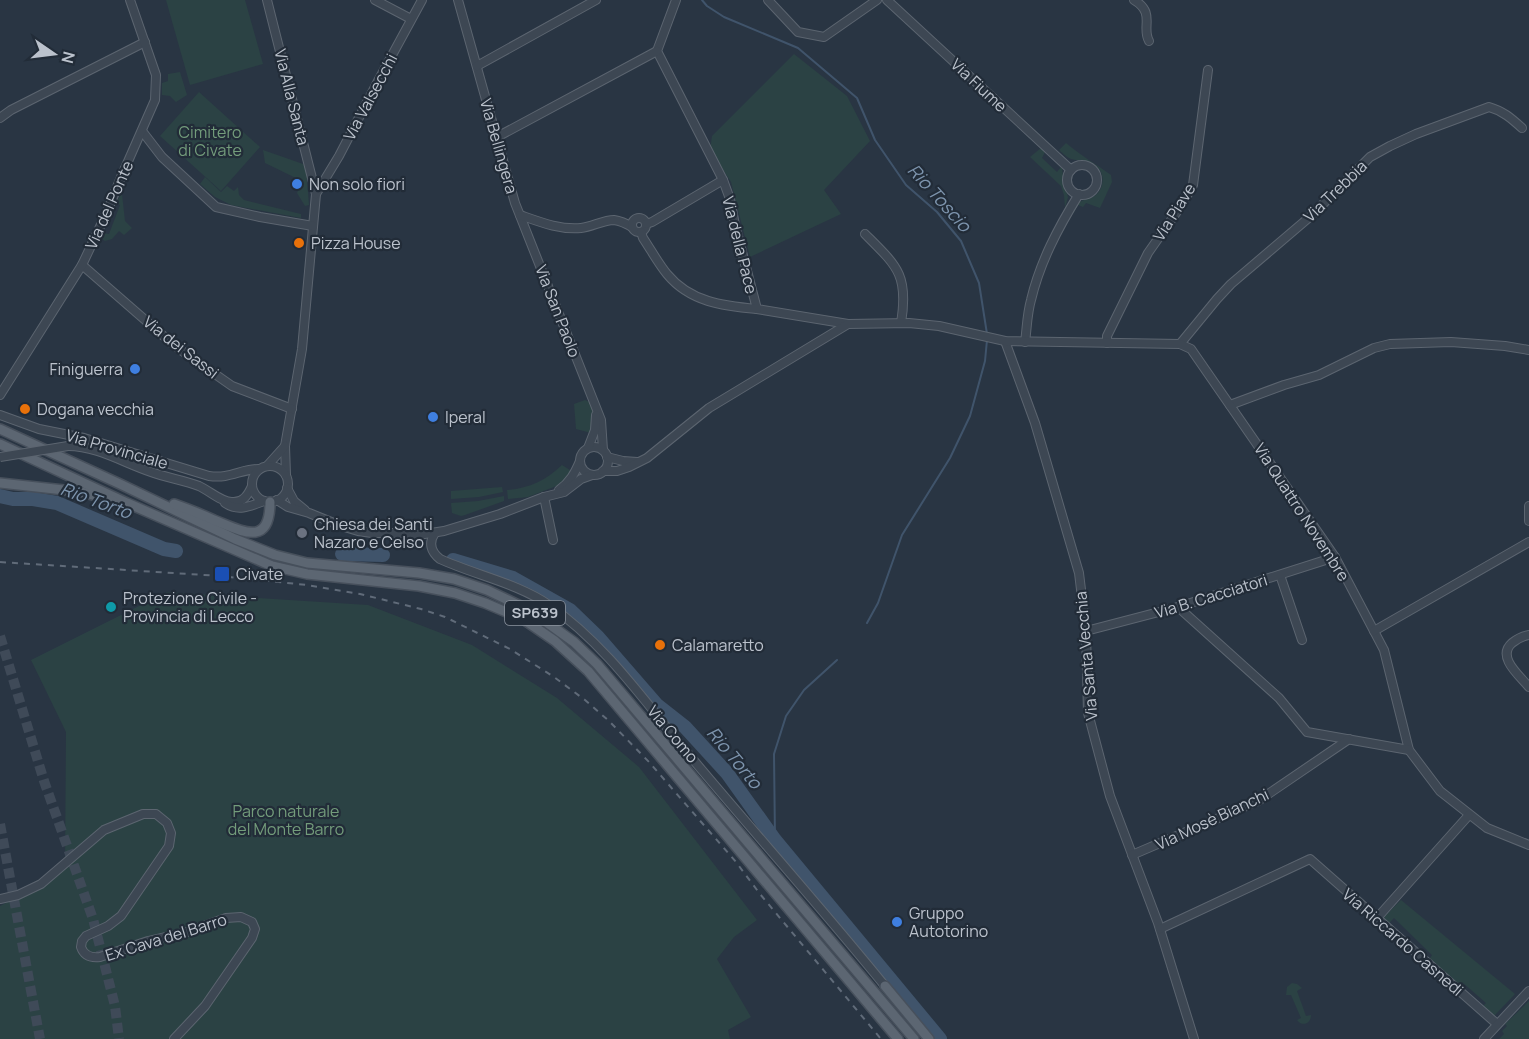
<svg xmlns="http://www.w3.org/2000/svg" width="1529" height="1039" font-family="Manrope,sans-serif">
  <rect width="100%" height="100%" fill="#293543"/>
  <!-- green -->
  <g fill="#2b4244">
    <path d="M 166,0 L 245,0 L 263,64 L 190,85 Z"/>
    <path d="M 794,54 L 847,96 L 870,141 L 824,190 L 841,214 L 750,257 L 731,182 L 710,150 L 712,136 Z"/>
    <path d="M 180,72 L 187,95 L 176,102 L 170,96 L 162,95 L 162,83 L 168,81 L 168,74 Z"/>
    <path d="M 199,92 L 260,147 L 221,191 L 160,136 Z"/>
    <path d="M 1066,143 C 1080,155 1096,164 1111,175 L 1112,182 L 1100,208 L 1086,203 L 1083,207 L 1078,205 L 1073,214 L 1071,213 C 1074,209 1076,204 1080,202 C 1086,198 1092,199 1097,194 C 1107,183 1103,167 1090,162 C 1084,160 1077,161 1071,159 C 1066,157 1063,153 1059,150 Z"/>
    <path d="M 1041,148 L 1045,152 L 1042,158 L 1057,172 L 1061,167 L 1062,168 L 1064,183 L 1068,197 L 1065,208 L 1064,195 L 1061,186 L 1030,157 Z"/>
    <path d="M 263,150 L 306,165 L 309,205 L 305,206 L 297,193 L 302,181 L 265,163 Z"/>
    <path d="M 205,177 L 221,192 L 227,186 L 234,191 L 238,187 L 239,195 L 244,200 L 301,214 L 301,218 L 231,205 L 215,197 L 200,184 Z"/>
    <path d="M 121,194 L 122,194 L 125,221 L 132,228 L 124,235 L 119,231 L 112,239 L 105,241 L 101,238 L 103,233 L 109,234 L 120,205 L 116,203 Z"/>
    <path d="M 585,400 L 592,403 C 595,414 594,422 591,433 L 576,429 L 574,404 Z"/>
    <path d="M 562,465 L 573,472 L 559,485 L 528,497 L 508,499 L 507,490 C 530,488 545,481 562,465 Z"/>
    <path d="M 502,487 L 503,492 L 479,497 L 451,499 L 451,491 Z"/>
    <path d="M 504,496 L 504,501 L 465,515 L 461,516 L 452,513 L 451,503 L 478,501 Z"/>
    <path d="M 167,592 L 368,605 L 472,645 L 557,698 L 639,767 L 757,920 L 734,937 L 717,959 L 751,1017 L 728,1030 L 730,1039 L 0,1039 L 0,906 L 47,882 L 65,867 L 66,732 L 31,660 Z"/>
    <path d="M 1401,900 L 1515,994 L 1494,1016 L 1482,1007 L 1486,1003 L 1462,982 L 1458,986 L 1429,960 L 1432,955 L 1394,918 L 1388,924 L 1384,917 Z"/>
    <path d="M 1292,983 L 1297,984 L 1302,988 L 1297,991 L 1306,1016 L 1311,1015 C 1311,1024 1302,1027 1297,1020 L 1301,1018 L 1291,995 L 1286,995 L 1287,987 Z"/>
    <path d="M 1529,1001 L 1529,1039 L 1499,1039 L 1504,1034 L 1502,1031 L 1507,1026 L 1505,1024 Z"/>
  </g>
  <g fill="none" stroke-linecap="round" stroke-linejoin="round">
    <!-- stream -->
    <g stroke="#40546b" stroke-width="2">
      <path d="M 702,0 L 707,6 L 724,17 L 798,48 L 857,98 L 875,140 L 906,185 L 937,212 L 961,241 L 979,283 L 987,334"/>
      <path d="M 867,623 L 878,603 L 902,535 L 950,458 L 970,416 L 985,361 L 987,340"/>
      <path d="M 775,840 L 774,754 L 786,716 L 804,690 L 837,660"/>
    </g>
    <!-- river -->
    <g stroke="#40546b" stroke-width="14">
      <path d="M 0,496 L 13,499 L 33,499 L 57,503 L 164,549 L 176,551"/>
      <path d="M 342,554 L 383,555"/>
      <path d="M 453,560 L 513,578 L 570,610 L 598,637 L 657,705 L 685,727 L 727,773 L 775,840 L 940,1039"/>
    </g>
    <!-- highway-tunnel -->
    <g stroke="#3f4a58" stroke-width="10" stroke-dasharray="10 5" stroke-linecap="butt">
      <path d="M 0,636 L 44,781 L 93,919 L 115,1006 L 119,1039"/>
      <path d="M 0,824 L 40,1039"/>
    </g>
    <defs>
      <g id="minor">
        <path d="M 267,0 L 316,194 L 302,349 L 285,446 L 286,475"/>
        <path d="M 375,0 L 411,19"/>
        <path d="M 458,0 L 515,203 L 601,420 L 603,450"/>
        <path d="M 676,0 L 657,51 L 723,180 L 730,199 L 735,225 L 757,309 L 848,324"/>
        <path d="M 768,0 L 798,32 L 824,37 L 877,0"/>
        <path d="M 887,0 L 1071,170"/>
        <path d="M 1134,0 C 1156,13 1141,27 1149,41"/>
        <path d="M 477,66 L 596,0"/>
        <path d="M 0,118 L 11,110 L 145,42"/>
        <path d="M 142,131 L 162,157 L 216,207 L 260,217 L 313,226"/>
        <path d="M 497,137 L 657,51"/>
        <circle cx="1082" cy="180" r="15"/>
        <path d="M 316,194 L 339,156 L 378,81 L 422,0"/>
        <path d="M 520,215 C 540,222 560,230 581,228 C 592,227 603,220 614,220 C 621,221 627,224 632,227"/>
        <circle cx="639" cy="225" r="7"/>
        <path d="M 646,224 L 652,222 L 723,180"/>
        <path d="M 641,232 L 643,238 C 651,250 658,263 667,274 C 690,302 723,306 757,309"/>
        <path d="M 865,234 C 897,266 909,275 901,323"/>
        <path d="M 82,265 L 175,346 L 232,386 L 292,409"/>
        <path d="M 1005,341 L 1035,423 L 1079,573 L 1086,631 L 1088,713 L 1110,796 L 1158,923 L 1194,1039"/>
        <path d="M 1025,342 C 1027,328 1027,314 1031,300 C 1040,262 1058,228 1079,194"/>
        <path d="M 1107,343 L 1107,336 L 1148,253 L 1181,206 L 1193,185 L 1208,70"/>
        <path d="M 1180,344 L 1217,299 L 1231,284 L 1312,215 L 1370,157 L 1390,146 L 1416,134 L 1489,107 C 1503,111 1511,118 1522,128"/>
        <path d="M 0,395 L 82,265 L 107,212 L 122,175 L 155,100 L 156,75 L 130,0"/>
        <path d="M 1230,405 L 1284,385 L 1319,375 L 1374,348 L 1390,344 L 1451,342 L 1505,346 L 1529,350"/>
        <path d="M 0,415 L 39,429 L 84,438 L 209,476 C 231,479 240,469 259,469"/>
        <path d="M 68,446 C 97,446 124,463 151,472 C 167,478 184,480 199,486 C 210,491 221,502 232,502 C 243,503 248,495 252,486"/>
        <circle cx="594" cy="461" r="14"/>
        <path d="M 588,448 L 595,430 L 596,415"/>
        <path d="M 607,457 L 623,461 L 637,462"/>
        <path d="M 267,466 L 285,446"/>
        <circle cx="270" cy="484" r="18"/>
        <path d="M 603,471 L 617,471 L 629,467 L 647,458 L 709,408 L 848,324 L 909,323 L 939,326 L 1005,341 L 1180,344 L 1191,349 L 1335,557 L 1384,650 L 1409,750 L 1440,791 L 1487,828 L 1529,845"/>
        <path d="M 287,488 L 294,501 L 305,510"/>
        <path d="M 559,490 C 570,482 575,473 580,461"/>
        <path d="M 544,497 L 553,540"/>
        <path d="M 277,500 L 288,507 L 309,513 L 341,526 L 358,531 L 372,533 L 404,533 L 418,535 L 444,531 L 500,514 L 544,497 L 564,492 L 581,479 L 592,475"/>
        <path d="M 225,503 C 238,512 251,506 264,501"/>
        <path d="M 1529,506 L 1529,521"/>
        <path d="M 435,533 C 428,543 431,552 440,559 C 475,575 517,583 549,605 C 604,643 643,699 685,750 C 751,829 820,906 885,986"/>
        <path d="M 1280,575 L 1302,640"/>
        <path d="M 1178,607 L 1279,698 L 1307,732 L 1409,750"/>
        <path d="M 1086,631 L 1178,607 L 1335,557"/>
        <path d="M 1374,631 L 1529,542"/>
        <path d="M 1529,635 C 1523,636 1517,639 1512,643 C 1496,657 1520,676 1529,687"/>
        <path d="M 1132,855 L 1258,801 L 1349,739"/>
        <path d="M 0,899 L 18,895 L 41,884 L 104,830 L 143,814 L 156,814 L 167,823 L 171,833 L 169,846 L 121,916 L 108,926 L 86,936 L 82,941 L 81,947 C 84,956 91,958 100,957 L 148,941 L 187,932 L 226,918 L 241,917 L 252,922 L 255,929 L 252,938 L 205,1006 L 174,1039"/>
        <path d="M 1377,918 L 1469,815"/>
        <path d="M 1160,929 L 1310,859 L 1497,1024"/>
        <path d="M 1484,1039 L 1529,991"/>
      </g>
      <g id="major">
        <path d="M 0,429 L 120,484 L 235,539 L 275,555 L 307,563 L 419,573 L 454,579 L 487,590 L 531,611 L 574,642 L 597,664 L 914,1039"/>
        <path d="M 0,444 L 127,503 L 272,566 L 307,574 L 419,586 L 455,593 L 485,603 L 523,619 L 555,641 L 588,671 L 898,1039"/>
        <path d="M 0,483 L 82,492 L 113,501"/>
        <path d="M 174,504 C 188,509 201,514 214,520 C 242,531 270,548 270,502"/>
        <path d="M 885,986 L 929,1039"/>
      </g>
    </defs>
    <!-- minor casing -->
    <use href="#minor" stroke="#5c6570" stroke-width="10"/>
    <!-- major casing -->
    <use href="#major" stroke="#47505c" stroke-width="12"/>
    <!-- minor -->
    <use href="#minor" stroke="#3d4753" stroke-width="8"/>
    <!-- major -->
    <use href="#major" stroke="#5c6672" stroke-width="9"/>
    <!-- rail -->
    <path stroke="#606b79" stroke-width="2" stroke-dasharray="6 6" stroke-linecap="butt" d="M 0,562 L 220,576 L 307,585 L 360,594 L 421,609 L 445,617 L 510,649 L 554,677 L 585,700 L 609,721 L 649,762 L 736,862 L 760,894 L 881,1039"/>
    <defs>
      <path id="minor-bridge" d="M 0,457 L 68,446"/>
    </defs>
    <!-- minor-bridge casing -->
    <use href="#minor-bridge" stroke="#5c6570" stroke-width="10" stroke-linecap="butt"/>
    <!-- minor-bridge -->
    <use href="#minor-bridge" stroke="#3d4753" stroke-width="8"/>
  </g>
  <!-- markers -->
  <g fill="#3f7fe0" stroke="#222c38" stroke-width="2">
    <circle cx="297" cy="184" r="6"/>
    <circle cx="135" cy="369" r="6"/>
    <circle cx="433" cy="417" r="6"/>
    <circle cx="897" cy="922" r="6"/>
  </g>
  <g fill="#e8710a" stroke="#222c38" stroke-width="2">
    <circle cx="299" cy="243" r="6"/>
    <circle cx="25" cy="409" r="6"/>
    <circle cx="660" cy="645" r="6"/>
  </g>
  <circle fill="#6b7280" stroke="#222c38" stroke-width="2" cx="302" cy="533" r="6"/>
  <rect fill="#1a4fb4" stroke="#222c38" stroke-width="2" x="214" y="566" width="16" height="16" rx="3"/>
  <circle fill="#0f9aa8" stroke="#222c38" stroke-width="2" cx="111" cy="607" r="6"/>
  <g text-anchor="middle" stroke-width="4.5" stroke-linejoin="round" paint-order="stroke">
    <!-- shield labels -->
    <rect fill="#222c38" stroke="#8d95a0" stroke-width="1.5" x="505" y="601" width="60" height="24" rx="4.5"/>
    <g font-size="15" font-weight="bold" fill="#bbc2cc">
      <text x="535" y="618">SP639</text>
    </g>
    <!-- street labels -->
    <g font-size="16" fill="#bbc2cc" stroke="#222c38">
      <text transform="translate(979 85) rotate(43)" y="6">Via Fiume</text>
      <text transform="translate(292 97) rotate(76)" y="6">Via Alla Santa</text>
      <text transform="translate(370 97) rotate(-62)" y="6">Via Valsecchi</text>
      <text transform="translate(499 146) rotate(74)" y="6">Via Bellingera</text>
      <text transform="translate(1335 191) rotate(-44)" y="6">Via Trebbia</text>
      <text transform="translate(109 205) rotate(-66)" y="6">Via del Ponte</text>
      <text transform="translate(1174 212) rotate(-58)" y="6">Via Piave</text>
      <text transform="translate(740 245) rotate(76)" y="6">Via della Pace</text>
      <text transform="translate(558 311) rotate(69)" y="6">Via San Paolo</text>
      <text transform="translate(181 347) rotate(38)" y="6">Via dei Sassi</text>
      <text transform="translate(117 449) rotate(16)" y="6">Via Provinciale</text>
      <text transform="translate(1302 512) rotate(57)" y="6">Via Quattro Novembre</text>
      <text transform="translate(1211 596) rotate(-17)" y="6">Via B. Cacciatori</text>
      <text transform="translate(1086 656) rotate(-95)" y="6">Via Santa Vecchia</text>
      <text transform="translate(673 734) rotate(50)" y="6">Via Como</text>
      <text transform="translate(1212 819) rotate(-25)" y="6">Via Mosè Bianchi</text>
      <text transform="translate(166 937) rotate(-17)" y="6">Ex Cava del Barro</text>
      <text transform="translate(1403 942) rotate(41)" y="6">Via Riccardo Casnedi</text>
    </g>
    <!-- park labels -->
    <g font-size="16" fill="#739c7b" stroke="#222c38">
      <text x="210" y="138">Cimitero<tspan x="210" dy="18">di Civate</tspan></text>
      <text x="286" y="817">Parco naturale<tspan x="286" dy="18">del Monte Barro</tspan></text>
    </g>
    <!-- poi labels -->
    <g font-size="16" fill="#bbc2cc" stroke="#222c38" text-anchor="start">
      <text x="309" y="190">Non solo fiori</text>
      <text x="311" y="249">Pizza House</text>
      <text x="123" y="375" text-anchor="end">Finiguerra</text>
      <text x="37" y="415">Dogana vecchia</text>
      <text x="445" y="423">Iperal</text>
      <text x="314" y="530">Chiesa dei Santi<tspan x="314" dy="18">Nazaro e Celso</tspan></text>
      <text x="236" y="580">Civate</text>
      <text x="123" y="604">Protezione Civile -<tspan x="123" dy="18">Provincia di Lecco</tspan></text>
      <text x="672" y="651">Calamaretto</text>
      <text x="909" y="919">Gruppo<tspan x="909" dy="18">Autotorino</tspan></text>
    </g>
    <!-- water labels -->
    <g font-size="18" font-style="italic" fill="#7d94ad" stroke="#222c38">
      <text transform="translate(939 198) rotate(48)" y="6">Rio Toscio</text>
      <text transform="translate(96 501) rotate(20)" y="6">Rio Torto</text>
      <text transform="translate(734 758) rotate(50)" y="6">Rio Torto</text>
    </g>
  </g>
  <!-- north arrow -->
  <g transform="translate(54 54) rotate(104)" stroke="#222c38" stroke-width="4.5" paint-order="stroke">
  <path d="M0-4.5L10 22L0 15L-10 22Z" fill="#bbc2cc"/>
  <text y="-9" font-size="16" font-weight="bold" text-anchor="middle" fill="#bbc2cc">N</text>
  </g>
</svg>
